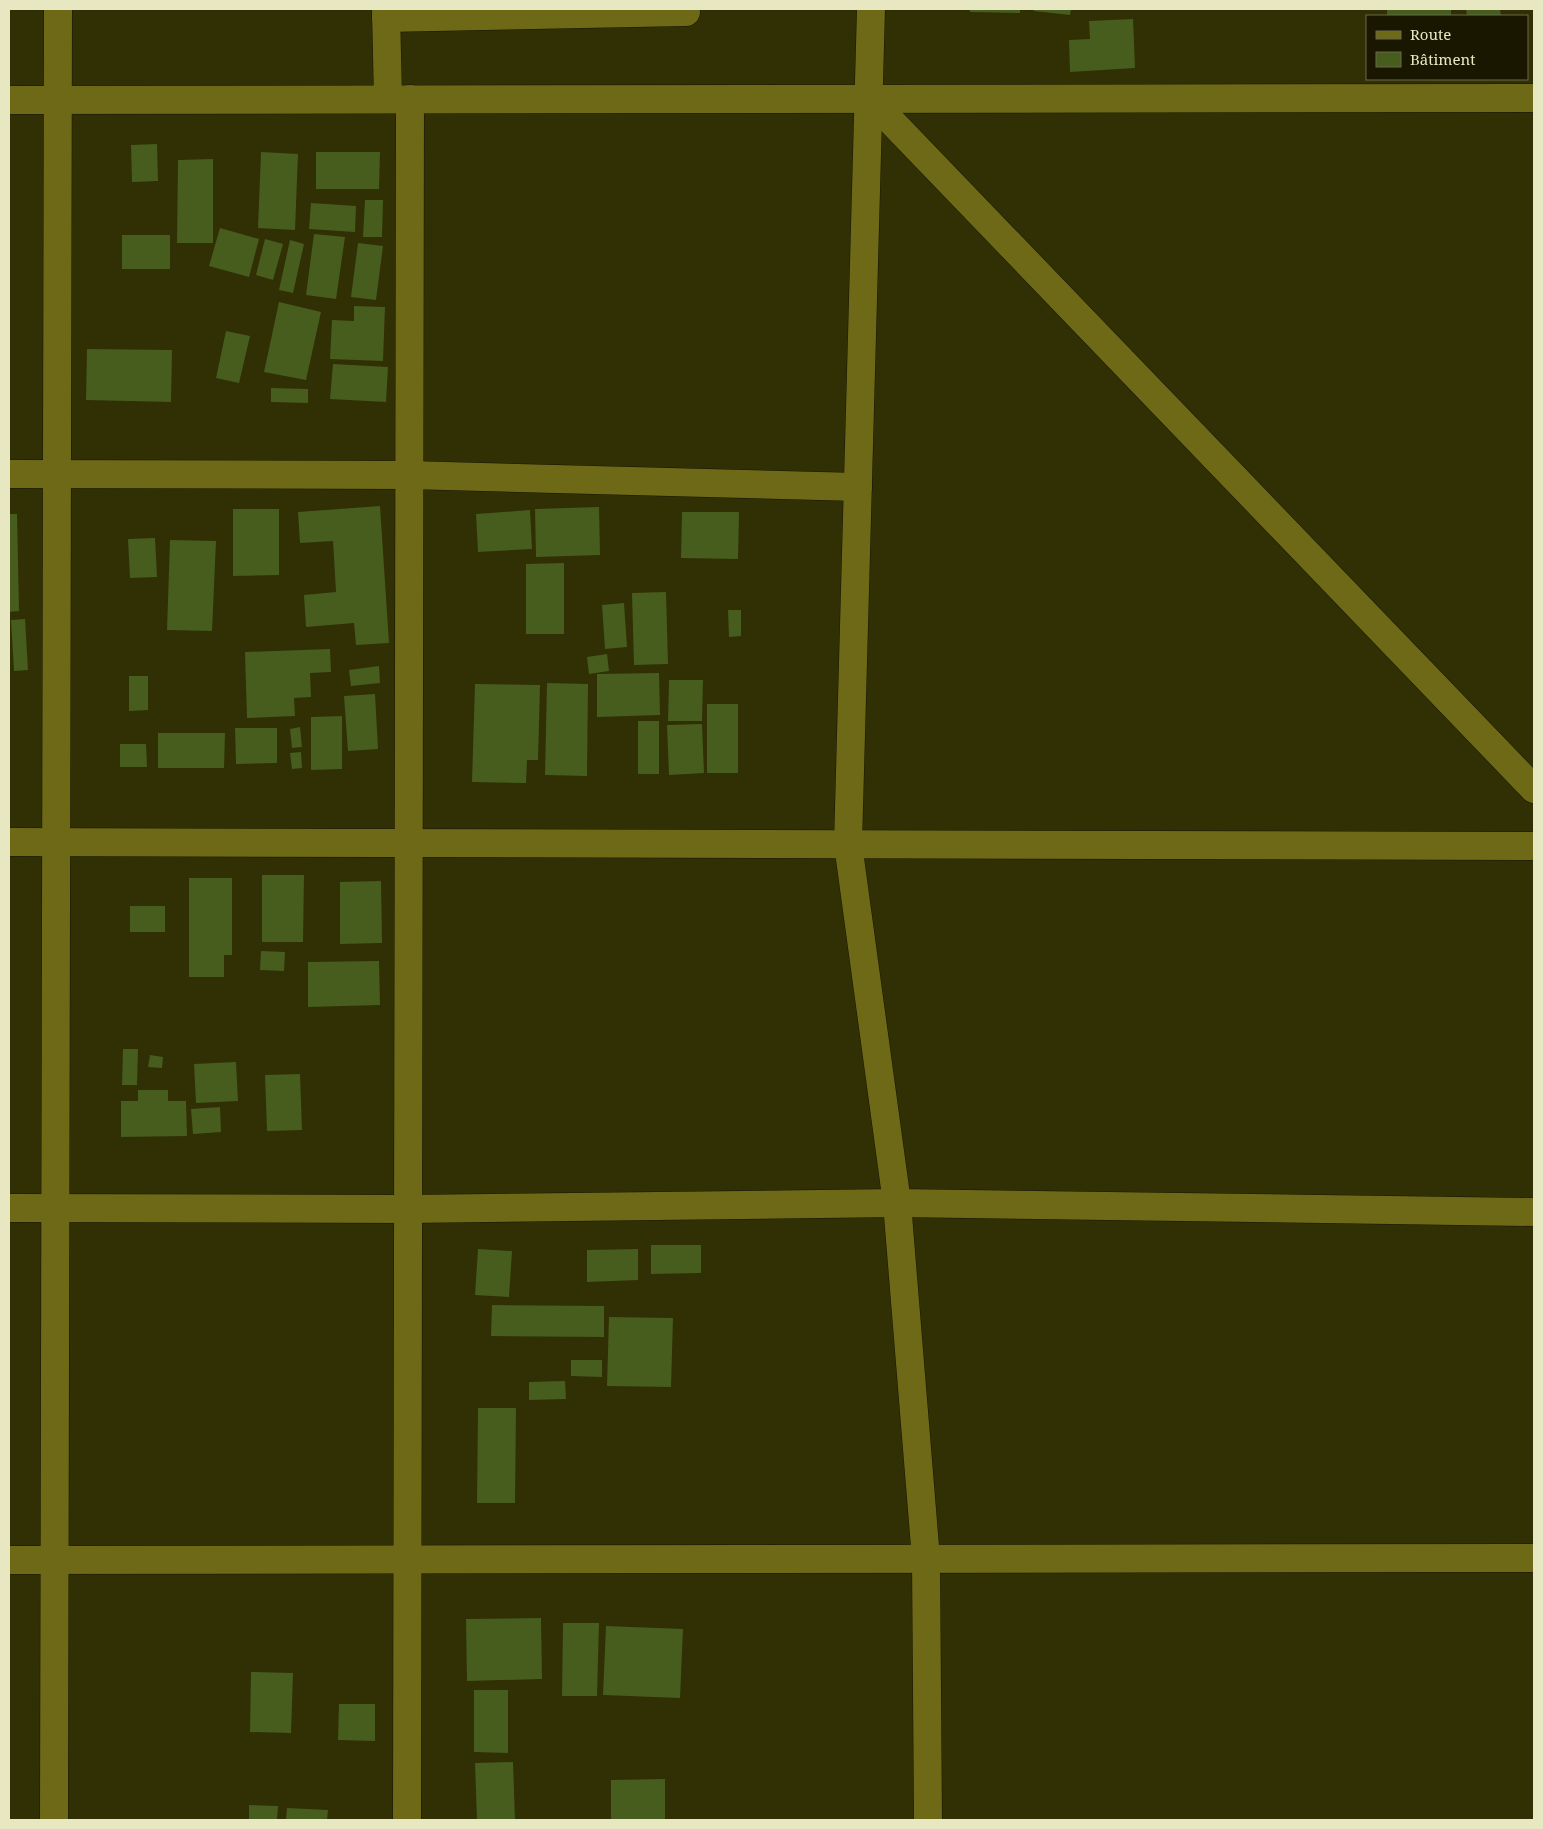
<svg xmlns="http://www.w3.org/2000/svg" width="1543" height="1829" font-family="'Noto Serif',serif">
  <rect width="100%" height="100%" fill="#312f04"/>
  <!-- building -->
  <g fill="#465d1e">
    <path d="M 970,9 L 1020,9 L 1020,13 L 970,12 Z"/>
    <path d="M 1034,9 L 1071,9 L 1070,15 L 1034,11 Z"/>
    <path d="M 1390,9 L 1451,9 L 1451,16 L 1387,16 L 1387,10 Z"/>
    <path d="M 1466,9 L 1500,9 L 1501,16 L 1467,16 Z"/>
    <path d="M 1133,19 L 1135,68 L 1070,72 L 1069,40 L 1090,39 L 1089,21 Z"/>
    <path d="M 157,144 L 158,181 L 132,182 L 131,145 Z"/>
    <path d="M 261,152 L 298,154 L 295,230 L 258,228 Z"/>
    <path d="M 316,152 L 380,152 L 379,189 L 316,189 Z"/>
    <path d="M 213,159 L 213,243 L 177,243 L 178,160 Z"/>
    <path d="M 365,200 L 383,200 L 382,237 L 363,237 Z"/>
    <path d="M 311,203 L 356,206 L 355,232 L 309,229 Z"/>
    <path d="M 220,228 L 259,239 L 249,277 L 209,266 Z"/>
    <path d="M 314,234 L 345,237 L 336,299 L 306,295 Z"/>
    <rect x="122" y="235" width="48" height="34"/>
    <path d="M 265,239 L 283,244 L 273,280 L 256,275 Z"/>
    <path d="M 290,240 L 304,244 L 293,293 L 279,290 Z"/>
    <path d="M 358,243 L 383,246 L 376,300 L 351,297 Z"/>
    <path d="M 279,302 L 321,312 L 306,380 L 264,372 Z"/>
    <path d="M 354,306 L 385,307 L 383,361 L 330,359 L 332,320 L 354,321 Z"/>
    <path d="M 226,331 L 250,336 L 239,383 L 216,378 Z"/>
    <path d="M 87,349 L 172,350 L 171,402 L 86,400 Z"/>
    <path d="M 333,364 L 388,367 L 386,402 L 330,399 Z"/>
    <path d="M 271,388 L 308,389 L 308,403 L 271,402 Z"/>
    <path d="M 380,506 L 389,643 L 356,645 L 354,623 L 306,627 L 304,595 L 336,592 L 333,541 L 300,543 L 298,512 Z"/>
    <path d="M 599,507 L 600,555 L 536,557 L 535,509 Z"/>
    <path d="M 233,509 L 279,509 L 279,575 L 233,576 Z"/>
    <path d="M 530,510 L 532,549 L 478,552 L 476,514 Z"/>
    <path d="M 682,512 L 739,512 L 738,559 L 681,558 Z"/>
    <path d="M 9,514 L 17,514 L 19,611 L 9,612 Z"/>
    <path d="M 155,538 L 157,577 L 130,578 L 128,539 Z"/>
    <path d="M 170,540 L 216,541 L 212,631 L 167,630 Z"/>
    <path d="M 564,563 L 564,634 L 526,634 L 526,564 Z"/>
    <path d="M 666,592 L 668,664 L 634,665 L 632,593 Z"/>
    <path d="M 624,603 L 627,647 L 605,649 L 602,605 Z"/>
    <path d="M 728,610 L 741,610 L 741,636 L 729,637 Z"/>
    <path d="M 25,619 L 28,670 L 14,671 L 11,620 Z"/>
    <path d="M 330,649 L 331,672 L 310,673 L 311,697 L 294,698 L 295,716 L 247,718 L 245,652 Z"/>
    <path d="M 607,654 L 609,671 L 589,674 L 587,657 Z"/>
    <path d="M 379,666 L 380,683 L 351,686 L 349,670 Z"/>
    <path d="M 659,673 L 660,715 L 597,717 L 597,674 Z"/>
    <path d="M 129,676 L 148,676 L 148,710 L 129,711 Z"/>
    <path d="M 669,680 L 703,680 L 702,721 L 668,721 Z"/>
    <path d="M 547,683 L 588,684 L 587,776 L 545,775 Z"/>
    <path d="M 475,684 L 540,685 L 538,760 L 527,760 L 526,783 L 472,782 Z"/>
    <path d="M 375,694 L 378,749 L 348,751 L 344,696 Z"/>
    <rect x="707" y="704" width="31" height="69"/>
    <path d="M 342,716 L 342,769 L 311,770 L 311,717 Z"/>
    <rect x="638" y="721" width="21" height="53"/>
    <path d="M 702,724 L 704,773 L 669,775 L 667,725 Z"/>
    <path d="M 300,727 L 302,747 L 292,748 L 290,729 Z"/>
    <path d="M 235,728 L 277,728 L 277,763 L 236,764 Z"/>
    <path d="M 158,733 L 225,733 L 224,768 L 158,768 Z"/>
    <path d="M 120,744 L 146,744 L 147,767 L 120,767 Z"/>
    <path d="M 301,752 L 302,768 L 292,769 L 290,753 Z"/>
    <path d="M 262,875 L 304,875 L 303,942 L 262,942 Z"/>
    <path d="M 189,878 L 232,878 L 232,955 L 224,955 L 224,977 L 189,977 Z"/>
    <path d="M 381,881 L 382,943 L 340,944 L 340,882 Z"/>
    <rect x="130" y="906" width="35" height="26"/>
    <path d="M 261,951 L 285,952 L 284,971 L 260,970 Z"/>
    <path d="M 379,961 L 380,1005 L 308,1007 L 308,962 Z"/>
    <path d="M 123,1049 L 138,1049 L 137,1085 L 122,1085 Z"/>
    <path d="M 150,1055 L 163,1057 L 162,1068 L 148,1067 Z"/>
    <path d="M 236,1062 L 238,1101 L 196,1103 L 194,1064 Z"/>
    <path d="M 300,1074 L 302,1130 L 267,1131 L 265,1075 Z"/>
    <path d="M 138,1090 L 168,1090 L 168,1101 L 186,1101 L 187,1136 L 121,1137 L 121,1101 L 138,1101 Z"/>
    <path d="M 220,1107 L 221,1132 L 193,1134 L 191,1109 Z"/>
    <path d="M 651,1245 L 701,1245 L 701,1273 L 651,1274 Z"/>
    <path d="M 478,1249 L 512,1251 L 509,1297 L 475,1295 Z"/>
    <path d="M 638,1249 L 638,1280 L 587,1282 L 587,1250 Z"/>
    <path d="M 492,1305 L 604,1306 L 604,1337 L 491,1336 Z"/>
    <path d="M 609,1317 L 673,1318 L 671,1387 L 607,1386 Z"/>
    <path d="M 571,1360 L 602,1360 L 602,1377 L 571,1376 Z"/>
    <path d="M 565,1381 L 566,1399 L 529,1400 L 529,1382 Z"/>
    <path d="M 478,1408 L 516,1408 L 515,1503 L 477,1503 Z"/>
    <path d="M 541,1618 L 542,1679 L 467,1681 L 466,1619 Z"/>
    <path d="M 563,1623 L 599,1623 L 597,1696 L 562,1696 Z"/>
    <path d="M 606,1626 L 683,1629 L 680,1698 L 603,1695 Z"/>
    <path d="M 251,1672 L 293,1673 L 291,1733 L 250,1732 Z"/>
    <path d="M 474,1690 L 508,1690 L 508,1753 L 474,1752 Z"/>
    <path d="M 339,1704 L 375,1704 L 375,1741 L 338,1740 Z"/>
    <path d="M 513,1762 L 515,1820 L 477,1820 L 475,1763 Z"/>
    <path d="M 665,1779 L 665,1820 L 611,1820 L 611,1780 Z"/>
    <path d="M 249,1805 L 278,1806 L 277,1820 L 249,1820 Z"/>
    <path d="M 287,1808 L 328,1810 L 327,1820 L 286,1820 Z"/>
  </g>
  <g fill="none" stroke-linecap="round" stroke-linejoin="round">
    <defs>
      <g id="minor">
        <path d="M 386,9 L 388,99"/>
        <path d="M 871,9 L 848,844 L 897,1203 L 926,1559 L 928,1820"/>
        <path d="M 386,18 L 686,12"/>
        <path d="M 869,98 L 1534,789"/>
        <path d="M 9,100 L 1534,98"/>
        <path d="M 9,474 L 409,475 L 858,487"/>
        <path d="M 9,842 L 1534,846"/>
        <path d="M 9,1208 L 407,1209 L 897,1203 L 1534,1212"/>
        <path d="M 9,1560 L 1534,1558"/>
        <path d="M 54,1820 L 58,9"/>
        <path d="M 407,1820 L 410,99"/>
      </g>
    </defs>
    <!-- minor casing -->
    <use href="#minor" stroke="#181701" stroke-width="29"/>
    <!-- minor -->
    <use href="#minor" stroke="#6d6917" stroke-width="28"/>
  </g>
  <!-- border -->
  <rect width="1543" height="1829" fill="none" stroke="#e7e7c1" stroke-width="20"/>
  <!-- legend -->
  <rect x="1366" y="15" width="162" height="65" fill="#191700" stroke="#6b6a4d"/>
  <rect x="1376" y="31" width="25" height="8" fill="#6d6917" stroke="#6b6a4d"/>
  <text x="1410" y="40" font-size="15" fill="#e7e7c1">Route</text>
  <rect x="1376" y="52" width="25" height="15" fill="#465d1e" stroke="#6b6a4d"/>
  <text x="1410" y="65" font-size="15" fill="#e7e7c1">Bâtiment</text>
</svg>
